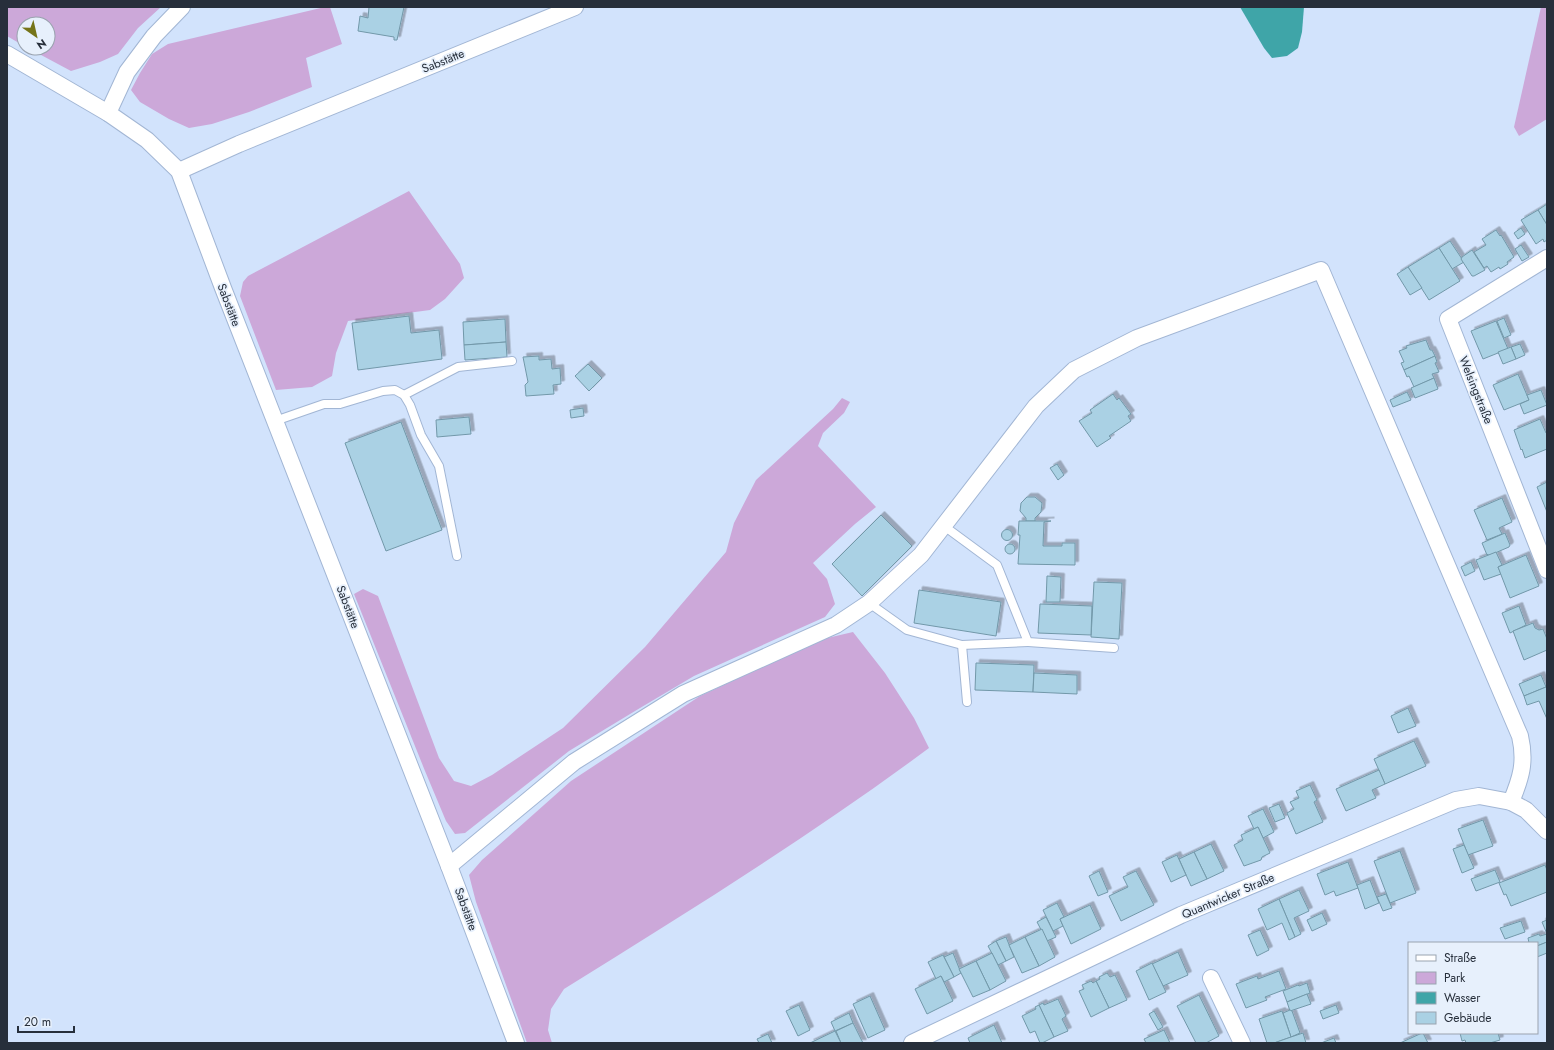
<svg xmlns="http://www.w3.org/2000/svg" width="1554" height="1050" font-family="Jost,sans-serif">
  <defs>
    <filter id="shadow"><feDropShadow dx="3.5" dy="-3.5" stdDeviation="0" flood-color="#0004"/></filter>
  </defs>
  <rect width="100%" height="100%" fill="#d2e3fc"/>
  <!-- green -->
  <g fill="#cca8d9">
    <path d="M 7,7 L 161,7 L 138,28 L 118,54 L 100,62 L 71,71 L 28,48 L 48,48 L 48,24 L 24,24 L 24,46 L 7,36 Z"/>
    <path d="M 325,7 L 330,7 L 342,44 L 306,58 L 312,87 L 249,112 L 212,124 L 189,128 L 169,119 L 140,102 L 131,90 L 140,73 L 152,54 L 168,44 Z"/>
    <path d="M 1541,7 L 1547,7 L 1547,119 L 1519,136 L 1514,127 Z"/>
    <path d="M 409,191 L 460,264 L 464,278 L 445,299 L 430,310 L 348,321 L 336,353 L 332,376 L 312,387 L 276,390 L 240,296 L 243,282 L 248,276 Z"/>
    <path d="M 842,398 L 850,402 L 844,413 L 823,433 L 818,446 L 876,507 L 855,524 L 813,563 L 827,579 L 835,604 L 825,617 L 694,676 L 640,708 L 569,751 L 465,833 L 455,834 L 446,821 L 425,771 L 354,594 L 363,589 L 378,596 L 439,758 L 454,781 L 471,786 L 492,775 L 563,728 L 645,647 L 726,552 L 734,523 L 756,480 L 833,409 Z"/>
    <path d="M 853,632 L 885,673 L 914,718 L 929,748 C 812,835 688,912 564,989 L 551,1009 L 548,1030 L 552,1043 L 527,1043 L 476,902 L 469,875 L 482,860 L 571,781 L 700,696 L 823,639 Z"/>
  </g>
  <!-- water -->
  <path fill="#3fa5a8" d="M 1240,7 L 1304,7 L 1302,32 L 1298,48 L 1287,56 L 1272,58 L 1264,48 Z"/>
  <!-- building -->
  <g fill="#aad1e4" stroke="#7298a9" filter="url(#shadow)">
    <path d="M 369,7 L 404,7 L 397,40 L 394,40 L 394,37 L 358,31 L 360,16 L 368,18 Z"/>
    <path d="M 1547,204 L 1547,225 L 1538,210 Z"/>
    <path d="M 1538,210 L 1547,225 L 1547,240 L 1544,242 L 1543,239 L 1536,244 L 1521,220 Z"/>
    <path d="M 1521,228 L 1525,234 L 1518,239 L 1514,233 Z"/>
    <path d="M 1496,230 L 1500,236 L 1501,235 L 1514,257 L 1507,262 L 1508,264 L 1500,269 L 1499,267 L 1491,272 L 1487,266 L 1484,268 L 1474,252 L 1486,245 L 1482,239 Z"/>
    <path d="M 1450,241 L 1464,262 L 1452,269 L 1439,248 Z"/>
    <path d="M 1521,245 L 1529,257 L 1522,261 L 1515,249 Z"/>
    <path d="M 1439,248 L 1460,281 L 1429,300 L 1408,267 Z"/>
    <path d="M 1472,250 L 1485,270 L 1474,276 L 1472,276 L 1461,259 L 1462,257 Z"/>
    <path d="M 1408,267 L 1422,288 L 1410,295 L 1397,274 Z"/>
    <path d="M 409,316 L 411,333 L 439,330 L 442,359 L 358,370 L 352,323 Z"/>
    <path d="M 1504,318 L 1511,335 L 1504,338 L 1497,321 Z"/>
    <path d="M 505,319 L 506,342 L 464,345 L 463,322 Z"/>
    <path d="M 1496,321 L 1508,349 L 1483,359 L 1471,331 Z"/>
    <path d="M 1426,340 L 1430,350 L 1432,350 L 1435,356 L 1404,370 L 1401,363 L 1404,362 L 1399,351 L 1407,348 L 1406,346 Z"/>
    <path d="M 506,342 L 507,357 L 465,360 L 464,345 Z"/>
    <path d="M 1520,344 L 1525,355 L 1516,359 L 1511,347 Z"/>
    <path d="M 1511,347 L 1516,359 L 1503,364 L 1498,352 Z"/>
    <path d="M 539,356 L 539,360 L 551,359 L 552,369 L 560,368 L 561,384 L 553,385 L 554,394 L 526,396 L 525,385 L 528,382 L 523,357 Z"/>
    <path d="M 1435,356 L 1437,362 L 1435,363 L 1439,372 L 1432,374 L 1434,378 L 1414,387 L 1409,376 L 1407,377 L 1404,370 Z"/>
    <path d="M 588,364 L 602,378 L 589,391 L 575,376 Z"/>
    <path d="M 1518,374 L 1529,400 L 1504,410 L 1493,385 Z"/>
    <path d="M 1434,378 L 1438,389 L 1415,398 L 1411,388 Z"/>
    <path d="M 1541,390 L 1547,405 L 1524,414 L 1520,404 L 1529,400 L 1527,395 Z"/>
    <path d="M 1407,392 L 1411,400 L 1393,407 L 1390,400 Z"/>
    <path d="M 1113,394 L 1117,400 L 1119,398 L 1131,414 L 1128,416 L 1131,421 L 1109,436 L 1111,438 L 1097,447 L 1079,421 L 1092,413 L 1090,410 Z"/>
    <path d="M 583,408 L 584,416 L 571,418 L 570,410 Z"/>
    <path d="M 469,417 L 471,434 L 437,437 L 436,420 Z"/>
    <path d="M 1540,419 L 1546,433 L 1547,433 L 1547,449 L 1525,458 L 1522,449 L 1521,450 L 1514,430 Z"/>
    <path d="M 401,422 L 442,530 L 386,551 L 345,443 Z"/>
    <path d="M 1057,464 L 1064,475 L 1058,480 L 1050,468 Z"/>
    <path d="M 1547,482 L 1547,512 L 1537,487 Z"/>
    <path d="M 1027,497 L 1035,497 L 1042,503 L 1041,512 L 1035,518 L 1035,521 L 1026,521 L 1026,518 L 1020,511 L 1021,503 Z"/>
    <path d="M 1502,498 L 1512,522 L 1499,528 L 1502,534 L 1487,540 L 1474,510 Z"/>
    <path d="M 881,515 L 912,546 L 862,596 L 832,564 Z"/>
    <path d="M 1019,521 L 1051,521 L 1044,522 L 1043,546 L 1062,546 L 1062,543 L 1075,543 L 1075,565 L 1018,564 L 1020,535 L 1018,535 Z"/>
    <circle cx="1007" cy="535" r="5.5"/>
    <path d="M 1505,533 L 1510,545 L 1509,547 L 1488,556 L 1488,554 L 1487,555 L 1482,543 Z"/>
    <circle cx="1010" cy="549" r="5"/>
    <path d="M 1496,552 L 1502,565 L 1498,567 L 1501,574 L 1484,580 L 1476,560 Z"/>
    <path d="M 1526,555 L 1539,586 L 1510,598 L 1498,567 Z"/>
    <path d="M 1471,562 L 1475,571 L 1465,576 L 1461,567 Z"/>
    <path d="M 1047,576 L 1061,577 L 1060,602 L 1046,602 Z"/>
    <path d="M 1094,582 L 1122,583 L 1119,639 L 1091,637 Z"/>
    <path d="M 919,590 L 1001,602 L 996,636 L 914,623 Z"/>
    <path d="M 1040,604 L 1092,606 L 1091,635 L 1038,633 Z"/>
    <path d="M 1519,606 L 1526,625 L 1510,633 L 1502,613 Z"/>
    <path d="M 1533,623 L 1535,628 L 1539,630 L 1543,629 L 1547,639 L 1547,650 L 1524,660 L 1513,631 Z"/>
    <path d="M 976,663 L 1034,665 L 1033,692 L 975,690 Z"/>
    <path d="M 1034,673 L 1077,675 L 1077,694 L 1033,692 Z"/>
    <path d="M 1541,675 L 1546,687 L 1524,696 L 1519,684 Z"/>
    <path d="M 1546,687 L 1547,689 L 1547,719 L 1539,701 L 1527,705 L 1524,696 Z"/>
    <path d="M 1408,708 L 1416,726 L 1398,733 L 1391,716 Z"/>
    <path d="M 1414,741 L 1426,766 L 1385,784 L 1374,759 Z"/>
    <path d="M 1379,770 L 1385,784 L 1372,790 L 1376,798 L 1346,811 L 1336,789 Z"/>
    <path d="M 1310,785 L 1317,800 L 1314,802 L 1323,822 L 1296,834 L 1287,813 L 1294,809 L 1290,802 L 1299,798 L 1296,791 Z"/>
    <path d="M 1279,804 L 1285,818 L 1275,822 L 1269,808 Z"/>
    <path d="M 1263,809 L 1274,832 L 1263,838 L 1258,827 L 1254,829 L 1248,816 Z"/>
    <path d="M 1483,820 L 1493,846 L 1468,855 L 1458,829 Z"/>
    <path d="M 1258,827 L 1270,853 L 1262,857 L 1261,860 L 1244,866 L 1234,845 L 1243,840 L 1241,835 Z"/>
    <path d="M 1211,844 L 1224,871 L 1207,879 L 1194,852 Z"/>
    <path d="M 1464,845 L 1474,868 L 1462,873 L 1453,849 Z"/>
    <path d="M 1400,851 L 1416,893 L 1390,903 L 1374,861 Z"/>
    <path d="M 1194,852 L 1207,879 L 1191,886 L 1179,859 Z"/>
    <path d="M 1177,855 L 1186,875 L 1171,882 L 1162,862 Z"/>
    <path d="M 1348,862 L 1358,888 L 1336,896 L 1334,891 L 1325,895 L 1317,874 Z"/>
    <path d="M 1545,865 L 1547,870 L 1547,892 L 1511,906 L 1506,894 L 1504,895 L 1499,883 Z"/>
    <path d="M 1495,870 L 1500,882 L 1476,891 L 1471,879 Z"/>
    <path d="M 1099,871 L 1108,892 L 1098,896 L 1089,876 Z"/>
    <path d="M 1136,871 L 1154,905 L 1121,921 L 1109,896 L 1128,887 L 1123,877 Z"/>
    <path d="M 1370,880 L 1379,903 L 1365,909 L 1357,885 Z"/>
    <path d="M 1299,890 L 1309,911 L 1294,918 L 1301,934 L 1295,937 L 1279,899 Z"/>
    <path d="M 1386,894 L 1392,908 L 1383,911 L 1377,897 Z"/>
    <path d="M 1279,899 L 1295,937 L 1289,940 L 1282,923 L 1267,930 L 1258,909 Z"/>
    <path d="M 1057,903 L 1064,917 L 1060,919 L 1063,926 L 1053,931 L 1043,910 Z"/>
    <path d="M 1090,905 L 1101,929 L 1071,944 L 1060,919 Z"/>
    <path d="M 1322,913 L 1327,924 L 1312,931 L 1307,920 Z"/>
    <path d="M 1046,917 L 1056,937 L 1047,941 L 1037,922 Z"/>
    <path d="M 1547,920 L 1547,942 L 1537,946 L 1537,943 L 1529,943 L 1528,938 L 1539,934 L 1540,936 L 1547,934 L 1542,922 Z"/>
    <path d="M 1521,921 L 1525,932 L 1505,939 L 1500,928 Z"/>
    <path d="M 1042,929 L 1055,957 L 1039,966 L 1025,937 Z"/>
    <path d="M 1260,930 L 1269,950 L 1257,956 L 1248,935 Z"/>
    <path d="M 1006,937 L 1014,957 L 1006,961 L 996,941 Z"/>
    <path d="M 1025,937 L 1039,966 L 1022,973 L 1009,945 Z"/>
    <path d="M 996,941 L 1006,961 L 998,965 L 988,946 Z"/>
    <path d="M 1547,942 L 1547,953 L 1537,957 L 1537,946 Z"/>
    <path d="M 1178,952 L 1188,975 L 1163,986 L 1152,964 Z"/>
    <path d="M 953,953 L 961,973 L 954,977 L 944,957 Z"/>
    <path d="M 992,953 L 1006,981 L 990,990 L 976,961 Z"/>
    <path d="M 943,955 L 954,977 L 944,982 L 941,976 L 936,979 L 928,962 Z"/>
    <path d="M 976,961 L 990,990 L 973,997 L 959,969 Z"/>
    <path d="M 1152,963 L 1166,992 L 1149,1000 L 1136,971 Z"/>
    <path d="M 1279,971 L 1286,989 L 1265,997 L 1267,1000 L 1246,1008 L 1236,984 L 1257,976 L 1258,979 Z"/>
    <path d="M 1107,973 L 1110,977 L 1115,975 L 1127,1000 L 1109,1008 L 1096,981 L 1100,979 L 1099,977 Z"/>
    <path d="M 941,976 L 953,1001 L 927,1014 L 915,989 Z"/>
    <path d="M 1091,981 L 1093,983 L 1096,981 L 1109,1008 L 1091,1017 L 1079,991 L 1084,989 L 1082,985 Z"/>
    <path d="M 1307,983 L 1310,993 L 1287,1002 L 1283,991 L 1298,985 L 1299,986 Z"/>
    <path d="M 1307,994 L 1311,1004 L 1290,1011 L 1287,1002 Z"/>
    <path d="M 1199,995 L 1219,1036 L 1206,1043 L 1196,1043 L 1177,1006 Z"/>
    <path d="M 870,996 L 885,1030 L 868,1038 L 853,1004 Z"/>
    <path d="M 1058,999 L 1066,1016 L 1062,1019 L 1068,1031 L 1054,1037 L 1039,1005 L 1043,1003 L 1044,1005 Z"/>
    <path d="M 799,1005 L 810,1030 L 798,1036 L 786,1011 Z"/>
    <path d="M 1039,1005 L 1054,1037 L 1042,1043 L 1040,1043 L 1035,1031 L 1030,1033 L 1022,1016 L 1036,1009 L 1035,1007 Z"/>
    <path d="M 1336,1005 L 1339,1013 L 1323,1019 L 1320,1011 Z"/>
    <path d="M 1290,1010 L 1292,1011 L 1300,1033 L 1291,1037 L 1283,1013 Z"/>
    <path d="M 1154,1011 L 1163,1027 L 1158,1030 L 1149,1014 Z"/>
    <path d="M 1282,1011 L 1291,1037 L 1274,1043 L 1267,1043 L 1259,1019 Z"/>
    <path d="M 849,1013 L 853,1023 L 835,1031 L 831,1022 Z"/>
    <path d="M 853,1023 L 863,1043 L 841,1043 L 836,1031 Z"/>
    <path d="M 994,1025 L 1002,1043 L 970,1043 L 968,1038 Z"/>
    <path d="M 1164,1030 L 1170,1043 L 1146,1043 L 1144,1039 Z"/>
    <path d="M 835,1031 L 841,1043 L 810,1043 Z"/>
    <path d="M 1303,1033 L 1306,1043 L 1274,1043 L 1291,1037 Z"/>
    <path d="M 1422,1033 L 1423,1033 L 1428,1043 L 1400,1043 Z"/>
    <path d="M 1460,1033 L 1498,1033 L 1500,1040 L 1490,1043 L 1466,1043 L 1465,1040 L 1462,1041 Z"/>
    <path d="M 768,1034 L 772,1043 L 759,1043 L 757,1039 Z"/>
    <path d="M 1334,1038 L 1336,1043 L 1321,1043 Z"/>
  </g>
  <g fill="none" stroke-linecap="round" stroke-linejoin="round">
    <defs>
      <g id="lane">
        <path d="M 404,395 L 458,367 L 512,361"/>
        <path d="M 275,421 L 324,404 L 340,404 L 383,391 L 395,390 L 404,395 L 410,405 L 421,435 L 439,466 L 457,556"/>
        <path d="M 944,526 L 997,565 L 1028,642 L 1114,648"/>
        <path d="M 869,603 L 907,630 L 962,645 L 1028,642"/>
        <path d="M 962,645 L 967,702"/>
      </g>
      <g id="street">
        <path d="M 7,54 L 108,113 L 147,140 L 179,171 L 223,288 L 449,866 L 516,1043"/>
        <path d="M 108,113 L 127,72 L 154,36 L 182,7"/>
        <path d="M 179,171 L 239,144 L 575,7"/>
        <path d="M 1547,258 L 1448,319 L 1547,570"/>
        <path d="M 449,866 L 574,762 L 683,694 L 836,625 L 869,603 L 921,555 L 1036,406 L 1074,370 L 1137,338 L 1321,270 L 1520,736 C 1526,762 1521,778 1511,802"/>
        <path d="M 1211,978 L 1242,1043"/>
        <path d="M 912,1043 L 1181,915 L 1456,800 L 1479,796 L 1511,802 L 1526,810 L 1547,831"/>
      </g>
    </defs>
    <!-- lane casing -->
    <use href="#lane" stroke="#a2b6d4" stroke-width="10"/>
    <!-- street casing -->
    <use href="#street" stroke="#a2b6d4" stroke-width="18"/>
    <!-- lane -->
    <use href="#lane" stroke="#fff" stroke-width="8"/>
    <!-- street -->
    <use href="#street" stroke="#fff" stroke-width="16"/>
  </g>
  <g text-anchor="middle" stroke-width="3.5" stroke-linejoin="round" paint-order="stroke">
    <!-- street labels -->
    <g font-size="12" fill="#272f3b" stroke="#e7f0fc">
      <text transform="translate(443 61) rotate(-22)" y="4">Sabstätte</text>
      <text transform="translate(229 305) rotate(69)" y="4">Sabstätte</text>
      <text transform="translate(1476 390) rotate(68)" y="4">Welsingstraße</text>
      <text transform="translate(348 607) rotate(69)" y="4">Sabstätte</text>
      <text transform="translate(1228 896) rotate(-23)" y="4">Quantwicker Straße</text>
      <text transform="translate(466 909) rotate(70)" y="4">Sabstätte</text>
    </g>
  </g>
  <!-- border -->
  <rect width="1554" height="1050" fill="none" stroke="#272f3b" stroke-width="16"/>
  <!-- legend -->
  <rect x="1408" y="942" width="130" height="92" fill="#e7f0fc" stroke="#9aa3af"/>
  <rect x="1416" y="955" width="20" height="6" fill="#ffffff" stroke="#9aa3af"/>
  <text x="1444" y="962" font-size="12" fill="#272f3b">Straße</text>
  <rect x="1416" y="972" width="20" height="12" fill="#cca8d9" stroke="#9aa3af"/>
  <text x="1444" y="982" font-size="12" fill="#272f3b">Park</text>
  <rect x="1416" y="992" width="20" height="12" fill="#3fa5a8" stroke="#9aa3af"/>
  <text x="1444" y="1002" font-size="12" fill="#272f3b">Wasser</text>
  <rect x="1416" y="1012" width="20" height="12" fill="#aad1e4" stroke="#9aa3af"/>
  <text x="1444" y="1022" font-size="12" fill="#272f3b">Gebäude</text>
  <!-- north arrow -->
  <g transform="translate(36 36) rotate(146)"><circle r="19" fill="#e7f0fc" stroke="#9aa3af"/>
  <path d="M0-3L7 15L0 10L-7 15Z" fill="#757419"/>
  <text y="-6" font-size="11" font-weight="bold" text-anchor="middle" fill="#272f3b">N</text>
  </g>
  <!-- scale -->
  <path d="M18 1026v6h56v-6" fill="none" stroke="#272f3b" stroke-width="2"/>
  <text x="24" y="1026" font-size="12" fill="#272f3b" stroke="#e7f0fc" stroke-width="3" paint-order="stroke">20 m</text>
</svg>
